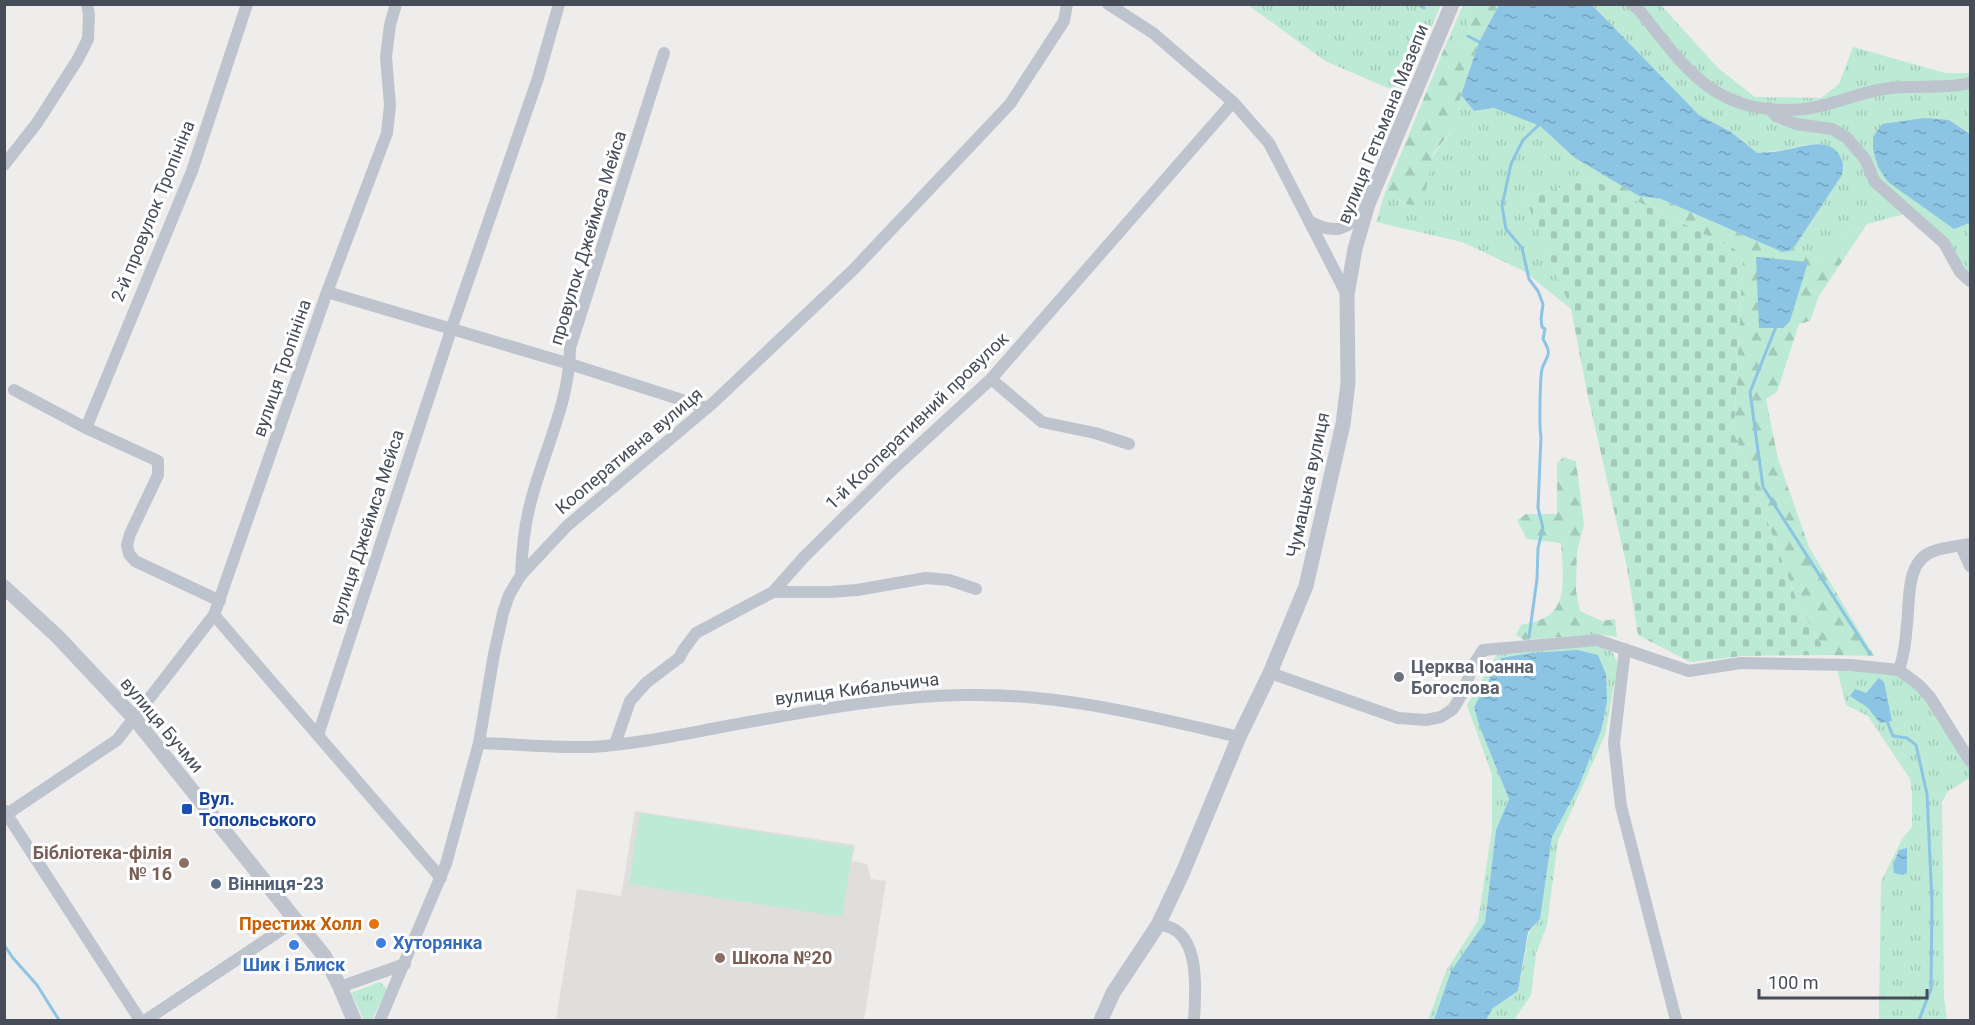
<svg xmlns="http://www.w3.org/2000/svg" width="1975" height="1025" font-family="Roboto,sans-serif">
  <defs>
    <pattern id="grass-tufts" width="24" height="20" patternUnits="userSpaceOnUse" patternTransform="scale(1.5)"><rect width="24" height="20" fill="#bcead5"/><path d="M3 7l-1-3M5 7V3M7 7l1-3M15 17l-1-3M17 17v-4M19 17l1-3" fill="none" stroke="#a3cab9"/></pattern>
    <pattern id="forest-firs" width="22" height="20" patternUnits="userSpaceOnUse" patternTransform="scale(1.5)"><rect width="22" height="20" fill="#bcead5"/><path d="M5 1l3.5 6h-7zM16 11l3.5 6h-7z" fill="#a3cab9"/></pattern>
    <pattern id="cemetery-stones" width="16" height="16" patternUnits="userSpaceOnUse" patternTransform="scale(1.5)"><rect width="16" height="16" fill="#bcead5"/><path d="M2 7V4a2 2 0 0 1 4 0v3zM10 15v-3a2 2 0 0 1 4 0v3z" fill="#a3cab9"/></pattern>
    <pattern id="water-ripples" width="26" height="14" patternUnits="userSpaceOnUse" patternTransform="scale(1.5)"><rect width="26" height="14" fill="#8cc5e4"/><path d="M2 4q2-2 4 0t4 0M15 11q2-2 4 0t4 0" fill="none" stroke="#74a2bc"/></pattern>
  </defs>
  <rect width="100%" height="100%" fill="#efecec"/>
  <!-- education -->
  <path fill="#e0dddd" d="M 635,811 L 855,845 L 852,861 L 867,864 L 871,879 L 886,881 L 864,1020 L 556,1020 L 577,889 L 621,896 Z"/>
  <!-- grass -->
  <g fill="url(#grass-tufts)">
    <path d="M 1248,5 L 1441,5 L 1402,94 L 1325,61 Z"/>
    <path d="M 1463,5 L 1471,5 L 1467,19 L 1470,32 L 1466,42 L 1444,49 Z"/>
    <path d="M 1592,5 L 1661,5 L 1718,68 L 1755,97 L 1821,98 L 1839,84 L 1853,47 L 1945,73 L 1970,73 L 1970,134 L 1949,120 L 1873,137 L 1873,149 L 1878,167 L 1954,229 L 1970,223 L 1970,276 L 1916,211 L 1867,224 L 1847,232 L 1823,258 L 1813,256 L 1795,246 L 1842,175 L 1844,167 L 1841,157 L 1822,144 L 1805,145 L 1785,150 L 1757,153 L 1731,132 L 1699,115 Z"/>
    <path d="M 1461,95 L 1474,111 L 1494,108 L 1540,126 L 1575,158 L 1595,170 L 1591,179 L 1525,198 L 1571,309 L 1524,271 L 1462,242 L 1376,222 L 1386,190 L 1404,204 L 1431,161 C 1435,150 1444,143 1450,133 C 1457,122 1458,108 1461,95 Z"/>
    <path d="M 1595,646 L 1612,651 L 1618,664 L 1605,735 L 1558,841 L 1547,925 L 1536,954 L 1531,995 L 1514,1020 L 1486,1020 L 1493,1008 L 1518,991 L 1529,932 L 1540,919 L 1552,837 L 1578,788 L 1601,731 L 1606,674 L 1598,655 L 1578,650 L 1501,658 L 1474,707 L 1479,725 L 1509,799 L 1496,830 L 1485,922 L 1451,971 L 1434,1020 L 1428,1020 L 1446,971 L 1478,921 L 1492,829 L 1492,775 L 1467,705 L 1497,654 Z"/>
    <path d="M 1836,665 L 1899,670 L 1919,685 L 1970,761 L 1970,778 L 1948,791 L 1942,802 L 1944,997 L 1947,1020 L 1879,1020 L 1881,882 L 1902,839 L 1912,827 L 1912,792 L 1910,779 L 1868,716 L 1846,705 Z"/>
    <path d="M 380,982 L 387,989 L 372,1020 L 364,1020 L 351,993 Z"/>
  </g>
  <!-- forest -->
  <g fill="url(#forest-firs)">
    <path d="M 1471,5 L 1499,5 L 1479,42 L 1461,95 L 1455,126 L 1433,154 L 1425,195 C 1414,215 1399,200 1386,190 L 1444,49 L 1466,42 L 1470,32 L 1467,19 Z"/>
    <path d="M 1595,170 L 1639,196 L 1661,199 L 1782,252 L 1790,251 L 1795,246 L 1813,256 L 1822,258 L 1847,232 L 1867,224 L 1819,296 L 1810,321 L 1799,324 L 1777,392 L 1766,399 L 1778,459 L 1809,547 L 1874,656 L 1828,655 L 1799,606 L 1734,433 L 1743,253 L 1591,179 Z"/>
    <path d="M 1563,457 L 1576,461 L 1584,525 L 1577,551 L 1576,591 L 1580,611 L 1602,621 L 1615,619 L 1617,637 L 1598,634 L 1524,640 L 1516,635 L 1521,625 C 1528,623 1537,622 1544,618 C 1570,606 1562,567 1561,543 L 1527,539 L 1517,520 L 1526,514 L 1557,514 L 1557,464 Z"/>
  </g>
  <!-- cemetery -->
  <path fill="url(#cemetery-stones)" d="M 1591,179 L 1743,253 L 1734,433 L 1799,606 L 1828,655 L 1742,656 L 1690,662 L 1638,635 L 1627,567 L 1588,397 L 1571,309 L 1525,198 Z"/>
  <!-- garden -->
  <path fill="#bcead5" d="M 640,813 L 853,847 L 842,917 L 629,884 Z"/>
  <!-- water -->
  <g fill="url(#water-ripples)">
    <path d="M 1499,5 L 1592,5 L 1699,115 L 1731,132 L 1757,153 C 1766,152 1776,152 1785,150 C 1801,147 1826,137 1838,153 C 1844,161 1844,167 1842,175 L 1795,246 L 1790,251 L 1782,252 L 1661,199 L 1639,196 L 1575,158 L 1540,126 L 1494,108 L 1474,111 L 1461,95 L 1479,42 Z"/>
    <path d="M 1924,118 L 1949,120 L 1970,134 L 1970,223 L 1954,229 L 1888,182 L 1878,167 L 1873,149 L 1873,137 L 1882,124 Z"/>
    <path d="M 1756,257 L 1808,262 L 1790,321 L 1783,328 L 1759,328 Z"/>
    <path d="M 1578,650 L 1598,655 L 1606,674 L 1607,701 L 1601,731 L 1578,788 L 1552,837 L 1540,919 L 1528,932 L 1518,991 L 1493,1008 L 1486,1020 L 1434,1020 L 1451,971 L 1485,922 L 1496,830 L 1509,799 L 1479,725 L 1474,707 L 1501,658 L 1531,653 Z"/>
    <path d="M 1879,678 L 1884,682 L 1892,721 L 1880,723 L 1867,707 L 1850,696 L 1855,689 L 1866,693 Z"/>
    <path d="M 1907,848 L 1907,873 L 1903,875 L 1894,873 C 1892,862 1896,859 1899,850 Z"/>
  </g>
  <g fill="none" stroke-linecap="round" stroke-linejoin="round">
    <!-- stream -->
    <g stroke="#8cc5e4" stroke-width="3">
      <path d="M 1418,4 L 1424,8"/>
      <path d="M 1468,36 L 1481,43"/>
      <path d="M 1777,324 L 1750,392 L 1763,487 L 1870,654"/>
      <path d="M 1529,637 L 1537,579 L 1538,548 L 1543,528 L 1538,508 L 1541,437 C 1539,428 1540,378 1542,369 C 1547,354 1553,356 1543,339 L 1545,329 L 1542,327 L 1541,319 L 1543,304 L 1538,291 L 1529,279 L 1522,248 L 1506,229 L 1502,206 L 1511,164 L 1523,140 L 1541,123"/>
      <path d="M 1886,719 L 1893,736 L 1907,738 L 1916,745 L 1927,794 L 1932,902 L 1931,989 L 1919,1020"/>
      <path d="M 4,945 L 13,958 L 37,985 L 59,1020"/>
    </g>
    <!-- minor -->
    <g stroke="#bec4ce" stroke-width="12">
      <path d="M 1108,4 L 1153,33 L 1233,102 L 1269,143 L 1347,295"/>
      <path d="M 1632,4 L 1640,11 C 1688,72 1717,117 1804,109 C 1831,106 1857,93 1884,89 C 1912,84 1942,90 1970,83"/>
      <path d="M 1769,108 L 1776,116 L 1796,124 L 1832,129 L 1847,138 L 1865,159 L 1875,182 L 1944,243 L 1960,272 L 1970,281"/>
      <path d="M 4,165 L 37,123 L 78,59 L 88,39 L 89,14 L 87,4"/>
      <path d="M 1309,221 C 1334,235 1348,231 1365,208"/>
      <path d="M 327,292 L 570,364 L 707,408"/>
      <path d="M 991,379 L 1042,422 L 1095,433 L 1129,444"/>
      <path d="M 14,390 L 86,428 L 158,461 L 158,475 L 130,534 L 127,545 L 129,554 L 135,561 L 220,601"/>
      <path d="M 86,428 L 192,171 L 247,4"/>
      <path d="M 1961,546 L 1970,566"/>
      <path d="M 521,575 C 522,549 524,526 531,501 C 544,450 570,401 570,348 L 664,53"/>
      <path d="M 773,592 L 829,592 L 857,590 L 926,578 L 949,580 L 976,589"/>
      <path d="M 214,615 L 441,878"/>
      <path d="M 1625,649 L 1614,743 L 1621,806 L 1676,1020"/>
      <path d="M 1899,670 C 1904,655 1906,640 1907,624 C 1910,601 1905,560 1934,551 C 1945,547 1959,546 1970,544"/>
      <path d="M 1270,673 L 1398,718 L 1426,720 L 1441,717 L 1453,709 L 1462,694 L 1474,664 L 1483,650 L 1597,640 L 1689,671 L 1741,663 L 1851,665 L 1899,670 L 1919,685 L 1930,697 L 1970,761"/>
      <path d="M 318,735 L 451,330 L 538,78 L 559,4"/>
      <path d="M 479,743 C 516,744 555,748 592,747 C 637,744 683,734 727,726 C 805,712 886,696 966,695 C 1059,693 1149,716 1239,737"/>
      <path d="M 615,744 L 630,701 L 646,683 L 679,658 L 684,649 L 696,633 L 773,592 L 804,557 L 891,471 L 991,379 L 1233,102"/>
      <path d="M 4,810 L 140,1020"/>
      <path d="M 4,816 L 117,740 L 214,615 L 327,292 L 387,133 L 390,105 L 386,57 L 390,25 L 396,4"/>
      <path d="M 1158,925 C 1201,926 1196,989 1194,1020"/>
      <path d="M 340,987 L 405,964"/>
      <path d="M 146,1020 L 296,920"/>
      <path d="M 380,1020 L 446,864 L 479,743 L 494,654 L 503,613 L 509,595 L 521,575 L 567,526 L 714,402 L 854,269 L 1010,104 L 1064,21 L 1067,4"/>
    </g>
    <!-- tertiary -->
    <g stroke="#bec4ce" stroke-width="15">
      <path d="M 4,587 L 58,637 L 135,719 L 325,957 L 340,987 L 354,1020"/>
      <path d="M 1101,1020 L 1113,993 L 1158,925 L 1183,872 L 1239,737 L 1270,673 L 1306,586 L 1343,424 L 1348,383 L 1347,295 L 1355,249 L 1368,204 L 1452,4"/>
    </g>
  </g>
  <!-- markers -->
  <circle fill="#6b7280" stroke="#fff" stroke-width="2" cx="1399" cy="677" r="6"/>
  <rect fill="#1a4fb4" stroke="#fff" stroke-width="2" x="181" y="803" width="12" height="12" rx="3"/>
  <g fill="#8d6e63" stroke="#fff" stroke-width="2">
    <circle cx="184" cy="863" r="6"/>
    <circle cx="720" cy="958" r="6"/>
  </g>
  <circle fill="#5c6f8a" stroke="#fff" stroke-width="2" cx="216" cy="884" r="6"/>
  <circle fill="#e8710a" stroke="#fff" stroke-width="2" cx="374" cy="924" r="6"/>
  <g fill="#3f7fe0" stroke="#fff" stroke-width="2">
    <circle cx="381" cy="943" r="6"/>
    <circle cx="294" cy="945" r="6"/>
  </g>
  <g text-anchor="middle" stroke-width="6" stroke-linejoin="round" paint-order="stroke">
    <!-- street labels -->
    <g font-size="18" fill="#464d58" stroke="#fff">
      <text transform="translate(1383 124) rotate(-68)" y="6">вулиця Гетьмана Мазепи</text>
      <text transform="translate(153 211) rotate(-68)" y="6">2-й провулок Тропініна</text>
      <text transform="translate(588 238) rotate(-73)" y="6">провулок Джеймса Мейса</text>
      <text transform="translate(282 368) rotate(-71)" y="6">вулиця Тропініна</text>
      <text transform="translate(917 421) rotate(-44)" y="6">1-й Кооперативний провулок</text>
      <text transform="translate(629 451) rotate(-40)" y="6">Кооперативна вулиця</text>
      <text transform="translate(1308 485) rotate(-78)" y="6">Чумацька вулиця</text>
      <text transform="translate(367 527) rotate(-72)" y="6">вулиця Джеймса Мейса</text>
      <text transform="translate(857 689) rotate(-7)" y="6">вулиця Кибальчича</text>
      <text transform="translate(162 725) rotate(50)" y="6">вулиця Бучми</text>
    </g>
    <!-- worship labels -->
    <g font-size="18" font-weight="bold" fill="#5b616d" stroke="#fff" text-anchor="start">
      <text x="1411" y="673">Церква Іоанна<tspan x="1411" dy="21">Богослова</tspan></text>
    </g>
    <!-- transit labels -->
    <g font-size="18" font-weight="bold" fill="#164399" stroke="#fff" text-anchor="start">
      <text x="199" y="805">Вул.<tspan x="199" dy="21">Топольського</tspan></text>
    </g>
    <!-- education labels -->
    <g font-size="18" font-weight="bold" fill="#785e54" stroke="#fff" text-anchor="end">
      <text x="172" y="859">Бібліотека-філія<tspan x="172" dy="21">№ 16</tspan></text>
      <text x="732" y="964" text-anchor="start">Школа №20</text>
    </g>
    <!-- service labels -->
    <g font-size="18" font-weight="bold" fill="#4e5e75" stroke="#fff" text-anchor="start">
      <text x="228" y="890">Вінниця-23</text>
    </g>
    <!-- food labels -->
    <g font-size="18" font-weight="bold" fill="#c56008" stroke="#fff" text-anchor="end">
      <text x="362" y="930">Престиж Холл</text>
    </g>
    <!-- shop labels -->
    <g font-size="18" font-weight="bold" fill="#366cbe" stroke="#fff" text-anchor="start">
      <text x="393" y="949">Хуторянка</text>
      <text x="294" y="971" text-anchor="middle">Шик і Блиск</text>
    </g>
  </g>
  <!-- border -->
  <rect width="1975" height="1025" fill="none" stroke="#464d58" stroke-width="12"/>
  <!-- scale -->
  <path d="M1759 989v9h168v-9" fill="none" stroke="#464d58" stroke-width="3"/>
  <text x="1768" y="989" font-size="18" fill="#464d58" stroke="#ffffff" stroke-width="4.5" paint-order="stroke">100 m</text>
</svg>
